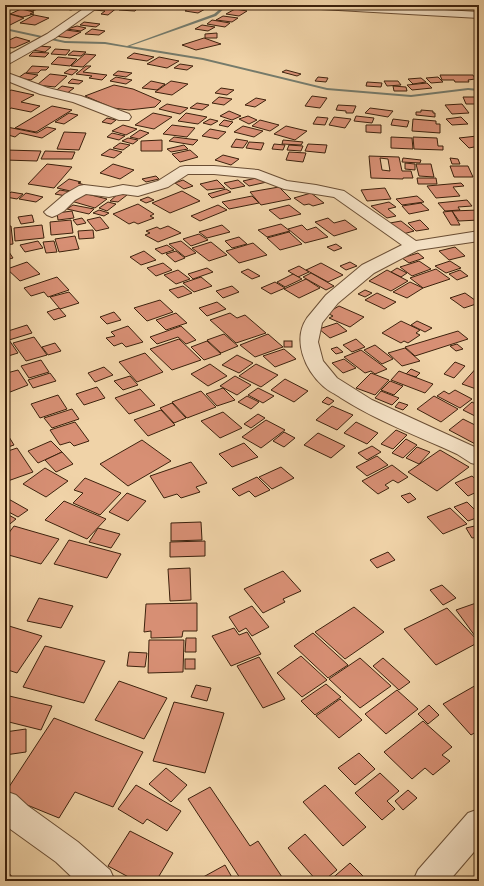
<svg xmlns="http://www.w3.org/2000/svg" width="484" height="886" font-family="'IM FELL DW Pica',serif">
  <rect width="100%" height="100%" fill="#f0d3a8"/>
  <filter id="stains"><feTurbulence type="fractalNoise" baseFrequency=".005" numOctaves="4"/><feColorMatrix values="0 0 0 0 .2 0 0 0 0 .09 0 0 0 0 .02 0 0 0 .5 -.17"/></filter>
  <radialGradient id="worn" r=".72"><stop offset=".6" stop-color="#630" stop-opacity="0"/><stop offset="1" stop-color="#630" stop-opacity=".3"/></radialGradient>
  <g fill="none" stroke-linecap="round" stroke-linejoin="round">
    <!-- stream -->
    <path fill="#757b6c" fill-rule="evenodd" d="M 225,5 L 228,5 L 216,16 L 130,46 L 203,58 L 327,88 L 411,95 L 468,88 L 479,89 L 479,91 L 468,90 L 411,97 L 327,90 L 203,60 L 105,44 L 65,43 L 5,30 L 5,28 L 65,41 L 105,42 L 127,46 L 214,14 Z"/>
  </g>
  <!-- building -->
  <g fill="#d78f74" stroke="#3d220d" fill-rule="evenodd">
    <path d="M 30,5 L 33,5 L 41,8 L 32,11 L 22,8 Z"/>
    <path d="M 68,5 L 71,5 L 79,7 L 71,10 L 61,8 Z"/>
    <path d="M 101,5 L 103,5 L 118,7 L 108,15 L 101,14 L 105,11 L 94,10 Z"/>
    <path d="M 194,5 L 207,8 L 198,13 L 185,11 Z"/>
    <path d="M 122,7 L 138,8 L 135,11 L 119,10 Z"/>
    <path d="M 21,9 L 34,12 L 30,14 L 34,14 L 23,17 L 10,14 Z"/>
    <path d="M 235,9 L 247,11 L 239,16 L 226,14 Z"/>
    <path d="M 6,13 L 24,18 L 8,26 L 5,25 Z"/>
    <path d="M 34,15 L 49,18 L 35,25 L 20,23 Z"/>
    <path d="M 223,16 L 238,18 L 232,22 L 216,20 Z"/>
    <path d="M 212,20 L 230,23 L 225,27 L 207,24 Z"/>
    <path d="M 84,22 L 100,24 L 96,27 L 80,25 Z"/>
    <path d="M 202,25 L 215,27 L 208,31 L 195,29 Z"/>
    <path d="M 77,26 L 86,28 L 81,31 L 67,29 Z"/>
    <path d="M 92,29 L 105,31 L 99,35 L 85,34 Z"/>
    <path d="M 66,30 L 81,32 L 70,38 L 55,36 Z"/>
    <path d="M 217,33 L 217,38 L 205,38 L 205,34 Z"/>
    <path d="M 16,37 L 30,41 L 14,48 L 5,47 L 5,44 L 10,42 L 7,41 Z"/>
    <path d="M 204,38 L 221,44 L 196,50 L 182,45 Z"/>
    <path d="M 39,46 L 51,47 L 45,52 L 32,50 Z"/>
    <path d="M 55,49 L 70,50 L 66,55 L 51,54 Z"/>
    <path d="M 73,51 L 86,52 L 81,56 L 68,55 Z"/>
    <path d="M 33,52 L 49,53 L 45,57 L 29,56 Z"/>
    <path d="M 134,53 L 154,57 L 147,61 L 127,58 Z"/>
    <path d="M 85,54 L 96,55 L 83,67 L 71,66 Z"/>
    <path d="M 58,57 L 77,59 L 70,66 L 51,64 Z"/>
    <path d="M 159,57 L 179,61 L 167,68 L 147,64 Z"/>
    <path d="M 180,64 L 193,66 L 187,70 L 174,68 Z"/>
    <path d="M 32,66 L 49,67 L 46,70 L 41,70 L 38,73 L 26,73 Z"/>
    <path d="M 86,66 L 91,66 L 83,72 L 107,75 L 102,80 L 89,78 L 92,76 L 76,74 Z"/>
    <path d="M 70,69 L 78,70 L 72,75 L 64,73 Z"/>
    <path d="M 286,70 L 301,74 L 297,76 L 282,72 Z"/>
    <path d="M 118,71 L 132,73 L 126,77 L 113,75 Z"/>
    <path d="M 25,73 L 38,75 L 31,80 L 18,78 Z"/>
    <path d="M 50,74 L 67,76 L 55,87 L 37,85 Z"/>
    <path d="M 440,75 L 473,75 L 475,79 L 468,80 L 469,82 L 455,82 L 454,80 L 442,80 Z"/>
    <path d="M 116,77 L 132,80 L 126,84 L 110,81 Z"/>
    <path d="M 318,77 L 328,78 L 326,82 L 315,81 Z"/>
    <path d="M 438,77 L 443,82 L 431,83 L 426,78 Z"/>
    <path d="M 421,78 L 426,82 L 413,84 L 408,79 Z"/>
    <path d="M 72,79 L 83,81 L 79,84 L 68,83 Z"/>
    <path d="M 151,81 L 165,84 L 157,90 L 142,88 Z"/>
    <path d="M 171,81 L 188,84 L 172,95 L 155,92 Z"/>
    <path d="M 384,81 L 398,81 L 401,85 L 387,86 Z"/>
    <path d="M 367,82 L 382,83 L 381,87 L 366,86 Z"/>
    <path d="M 427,83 L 432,88 L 412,90 L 407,85 Z"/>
    <path d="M 114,85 L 133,89 L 161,101 L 155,107 L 129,110 L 113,108 L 85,96 Z"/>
    <path d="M 62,86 L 74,88 L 66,94 L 54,92 Z"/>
    <path d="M 393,86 L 406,87 L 407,91 L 394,91 Z"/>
    <path d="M 221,88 L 234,90 L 227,95 L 215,93 Z"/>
    <path d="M 11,90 L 34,95 L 21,102 L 40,106 L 31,112 L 11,108 L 5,112 L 5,93 Z"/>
    <path d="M 312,96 L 327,98 L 320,108 L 305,106 Z"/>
    <path d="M 219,97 L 232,99 L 224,105 L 212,103 Z"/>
    <path d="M 463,97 L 479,97 L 479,104 L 466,104 Z"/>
    <path d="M 256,98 L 266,100 L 255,107 L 245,105 Z"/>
    <path d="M 197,103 L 209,105 L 202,110 L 190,108 Z"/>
    <path d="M 167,104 L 188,108 L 180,114 L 159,109 Z"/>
    <path d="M 462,104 L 469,113 L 452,114 L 445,105 Z"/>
    <path d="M 338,105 L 356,106 L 353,113 L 346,113 L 346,111 L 336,110 Z"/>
    <path d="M 52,106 L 72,110 L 36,132 L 15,128 Z"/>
    <path d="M 370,108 L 393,111 L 388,117 L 365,113 Z"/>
    <path d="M 421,110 L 433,111 L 433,113 L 435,113 L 435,117 L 416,115 L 416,112 L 421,112 Z"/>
    <path d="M 229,111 L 241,116 L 232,120 L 220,116 Z"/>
    <path d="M 69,113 L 78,115 L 64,124 L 55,122 Z"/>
    <path d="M 153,113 L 172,117 L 154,129 L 135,125 Z"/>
    <path d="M 186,113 L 207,117 L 198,124 L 178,121 Z"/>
    <path d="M 248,116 L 257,120 L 249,124 L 239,119 Z"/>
    <path d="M 356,116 L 374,118 L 372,123 L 354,121 Z"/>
    <path d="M 317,117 L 328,118 L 325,125 L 313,124 Z"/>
    <path d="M 334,117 L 351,119 L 345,128 L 329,125 Z"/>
    <path d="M 461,117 L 468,124 L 452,125 L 446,119 Z"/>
    <path d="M 107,118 L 116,120 L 111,124 L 102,122 Z"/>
    <path d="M 210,119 L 218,121 L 211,125 L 203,123 Z"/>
    <path d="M 393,119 L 409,121 L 407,127 L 391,125 Z"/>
    <path d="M 413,119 L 436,121 L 436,124 L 440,124 L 440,133 L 412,131 Z"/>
    <path d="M 224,120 L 233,122 L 228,127 L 219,125 Z"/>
    <path d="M 260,120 L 279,125 L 270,131 L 252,126 Z"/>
    <path d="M 123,125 L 137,129 L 126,135 L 112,131 Z"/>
    <path d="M 172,125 L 195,128 L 187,137 L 163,134 Z"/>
    <path d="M 366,125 L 381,125 L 381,133 L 366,132 Z"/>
    <path d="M 243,126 L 263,131 L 254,137 L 234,132 Z"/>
    <path d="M 286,126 L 307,131 L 295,140 L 274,134 Z"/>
    <path d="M 7,127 L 37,133 L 47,127 L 56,129 L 42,138 L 20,133 L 15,137 L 5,134 L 5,128 Z"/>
    <path d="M 210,129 L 226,132 L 218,139 L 202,136 Z"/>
    <path d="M 140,130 L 149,133 L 139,139 L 130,137 Z"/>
    <path d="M 64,132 L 86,133 L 79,150 L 57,149 Z"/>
    <path d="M 112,133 L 125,136 L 119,140 L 107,137 Z"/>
    <path d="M 477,136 L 479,138 L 479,146 L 469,148 L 459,138 Z"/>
    <path d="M 174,137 L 198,140 L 193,145 L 169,141 Z"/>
    <path d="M 391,137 L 412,138 L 413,149 L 391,148 Z"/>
    <path d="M 413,137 L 437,138 L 438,146 L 443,146 L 443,150 L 414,149 Z"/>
    <path d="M 128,138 L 138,140 L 133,144 L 122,141 Z"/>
    <path d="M 236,139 L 248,141 L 243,148 L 231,147 Z"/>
    <path d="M 162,140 L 162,151 L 141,151 L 141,141 Z"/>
    <path d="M 283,140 L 303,142 L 301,145 L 282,144 Z"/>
    <path d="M 249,142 L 264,143 L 261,150 L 246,148 Z"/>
    <path d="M 120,143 L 130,145 L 123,150 L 113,148 Z"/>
    <path d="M 274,144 L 285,145 L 283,150 L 272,149 Z"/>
    <path d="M 308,144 L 327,145 L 325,153 L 305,151 Z"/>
    <path d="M 184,145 L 188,149 L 171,152 L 167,149 Z"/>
    <path d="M 289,145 L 303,146 L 301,151 L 287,150 Z"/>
    <path d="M 110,149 L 122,152 L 114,158 L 101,155 Z"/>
    <path d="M 6,150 L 41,151 L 37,161 L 5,160 Z"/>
    <path d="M 190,150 L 198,157 L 180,162 L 172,154 Z"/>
    <path d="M 45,151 L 75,152 L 72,159 L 41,159 Z"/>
    <path d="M 289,152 L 306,153 L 303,162 L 286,160 Z"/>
    <path d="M 223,155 L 239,159 L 231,165 L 215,160 Z"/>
    <path d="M 369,156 L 399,157 L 402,171 L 411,171 L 413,178 L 403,178 L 403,179 L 371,178 ZM 380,158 L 388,159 L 390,171 L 382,170 Z"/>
    <path d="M 403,158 L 421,160 L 420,163 L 402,162 Z"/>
    <path d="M 450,158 L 458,159 L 460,164 L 452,164 Z"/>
    <path d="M 405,163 L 415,164 L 415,170 L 405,169 Z"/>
    <path d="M 47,164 L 72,167 L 54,188 L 28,184 Z"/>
    <path d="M 113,164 L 134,170 L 120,179 L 100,173 Z"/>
    <path d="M 416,164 L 431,164 L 434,177 L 419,176 Z"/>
    <path d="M 450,166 L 468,166 L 473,177 L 454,177 Z"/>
    <path d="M 156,176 L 159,179 L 146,182 L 142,179 Z"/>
    <path d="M 261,177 L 267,182 L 249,186 L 243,181 Z"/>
    <path d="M 417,178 L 436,178 L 437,184 L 418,184 Z"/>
    <path d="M 69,179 L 81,182 L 78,183 L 85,185 L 75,192 L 57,188 Z"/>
    <path d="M 183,180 L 193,186 L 184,189 L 175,183 Z"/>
    <path d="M 217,180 L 225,188 L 207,190 L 200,184 Z"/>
    <path d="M 238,180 L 245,186 L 231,189 L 224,183 Z"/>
    <path d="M 461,183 L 464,186 L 453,187 L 460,196 L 436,198 L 427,186 Z"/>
    <path d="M 279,187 L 291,199 L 261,205 L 250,192 Z"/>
    <path d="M 385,188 L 391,199 L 367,201 L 361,190 Z"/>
    <path d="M 226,189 L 231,192 L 212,198 L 208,194 Z"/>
    <path d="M 60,190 L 71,192 L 66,196 L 55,194 Z"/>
    <path d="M 182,191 L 200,201 L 170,213 L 152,203 Z"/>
    <path d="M 11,192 L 23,194 L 17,199 L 6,197 Z"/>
    <path d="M 26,193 L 43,197 L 36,202 L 19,199 Z"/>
    <path d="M 83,193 L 107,199 L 95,208 L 71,201 Z"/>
    <path d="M 119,193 L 127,195 L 118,202 L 110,201 Z"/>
    <path d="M 311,193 L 324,203 L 313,206 L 309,204 L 304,205 L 294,198 Z"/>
    <path d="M 252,196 L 259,203 L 229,209 L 222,202 Z"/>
    <path d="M 417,196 L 424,202 L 402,205 L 396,199 Z"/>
    <path d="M 148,197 L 154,200 L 146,203 L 140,200 Z"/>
    <path d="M 467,200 L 472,206 L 458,207 L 460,210 L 445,211 L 438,203 Z"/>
    <path d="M 108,202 L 116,204 L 107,211 L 99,208 Z"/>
    <path d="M 389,202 L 396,207 L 388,209 L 396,216 L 387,218 L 371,206 Z"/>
    <path d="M 421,203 L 429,210 L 409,214 L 402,206 Z"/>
    <path d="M 138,204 L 154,214 L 150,216 L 154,218 L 138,224 L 134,222 L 129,224 L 113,214 Z"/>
    <path d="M 73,205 L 94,209 L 89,214 L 67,209 Z"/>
    <path d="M 218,205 L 227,210 L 200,221 L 191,216 Z"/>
    <path d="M 289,205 L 301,214 L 280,219 L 269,210 Z"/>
    <path d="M 99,210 L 109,213 L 104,216 L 93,213 Z"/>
    <path d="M 479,210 L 479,220 L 459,221 L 452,211 Z"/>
    <path d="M 72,211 L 74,218 L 58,220 L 57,213 Z"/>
    <path d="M 452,211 L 460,225 L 451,225 L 443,212 Z"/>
    <path d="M 32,215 L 34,222 L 21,224 L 18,217 Z"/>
    <path d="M 100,217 L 109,228 L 96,231 L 87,220 Z"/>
    <path d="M 82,218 L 86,223 L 77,225 L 73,220 Z"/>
    <path d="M 328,218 L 334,223 L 345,220 L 357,229 L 334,236 L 315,222 Z"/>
    <path d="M 71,220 L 73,233 L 51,235 L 50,222 Z"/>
    <path d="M 420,220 L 429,229 L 416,231 L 408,223 Z"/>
    <path d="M 401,221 L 414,231 L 403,234 L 390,223 Z"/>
    <path d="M 281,224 L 290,231 L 267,237 L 258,230 Z"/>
    <path d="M 42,225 L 44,238 L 15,241 L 14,228 Z"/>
    <path d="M 222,225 L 230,232 L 207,238 L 199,232 Z"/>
    <path d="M 302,225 L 307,230 L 316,227 L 328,237 L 305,243 L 288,229 Z"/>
    <path d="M 5,226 L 11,226 L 13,244 L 5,245 Z"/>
    <path d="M 168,226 L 181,233 L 158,242 L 145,235 L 150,233 L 146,231 L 157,227 L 160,229 Z"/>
    <path d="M 93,230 L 94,238 L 79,239 L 78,231 Z"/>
    <path d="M 289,232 L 302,244 L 280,250 L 267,238 Z"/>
    <path d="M 199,234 L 208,240 L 191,246 L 183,239 Z"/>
    <path d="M 75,236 L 79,249 L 59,252 L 55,239 Z"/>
    <path d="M 239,237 L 247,244 L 232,248 L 225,241 Z"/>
    <path d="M 38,241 L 43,248 L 25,252 L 20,245 Z"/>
    <path d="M 54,241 L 57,252 L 46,253 L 43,242 Z"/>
    <path d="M 181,241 L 196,253 L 185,257 L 169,244 Z"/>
    <path d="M 211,242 L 227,255 L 209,261 L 192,248 Z"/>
    <path d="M 253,243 L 267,255 L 239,263 L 226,251 Z"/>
    <path d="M 336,244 L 342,248 L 334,251 L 327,247 Z"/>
    <path d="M 167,245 L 174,250 L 162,254 L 155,249 Z"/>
    <path d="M 455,247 L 465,256 L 449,260 L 439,251 Z"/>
    <path d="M 5,249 L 7,249 L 13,258 L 5,260 Z"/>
    <path d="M 144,251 L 156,260 L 141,265 L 130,257 Z"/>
    <path d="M 176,251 L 185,258 L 175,262 L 166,254 Z"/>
    <path d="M 418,253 L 424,258 L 409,263 L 402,258 Z"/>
    <path d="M 419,261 L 431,269 L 412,276 L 400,267 Z"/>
    <path d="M 450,261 L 461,268 L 446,273 L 435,266 Z"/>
    <path d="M 27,262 L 40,274 L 20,281 L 7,269 Z"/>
    <path d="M 350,262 L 357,266 L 346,270 L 340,266 Z"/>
    <path d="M 163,263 L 172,270 L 156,276 L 147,268 Z"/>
    <path d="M 321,263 L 343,275 L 328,282 L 306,270 Z"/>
    <path d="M 299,266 L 309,272 L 298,277 L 288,271 Z"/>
    <path d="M 207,268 L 213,272 L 193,279 L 188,274 Z"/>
    <path d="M 397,268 L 407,273 L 401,277 L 391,272 Z"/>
    <path d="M 248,269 L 260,276 L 252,279 L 241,272 Z"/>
    <path d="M 436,269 L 450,279 L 423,288 L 410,278 Z"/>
    <path d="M 178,270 L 190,279 L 176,284 L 164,275 Z"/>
    <path d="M 387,270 L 408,281 L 391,291 L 369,281 Z"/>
    <path d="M 460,270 L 468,276 L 457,280 L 449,274 Z"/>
    <path d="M 311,273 L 334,286 L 326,290 L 303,277 Z"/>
    <path d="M 293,274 L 302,279 L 285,287 L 277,282 Z"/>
    <path d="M 57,277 L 69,290 L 48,297 L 44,292 L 31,296 L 24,288 Z"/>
    <path d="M 201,277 L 212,286 L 194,292 L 183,283 Z"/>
    <path d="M 306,279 L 320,288 L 299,298 L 284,289 Z"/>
    <path d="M 275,282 L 285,288 L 271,294 L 261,288 Z"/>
    <path d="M 410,282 L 423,288 L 407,298 L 393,292 Z"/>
    <path d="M 183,286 L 192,293 L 178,298 L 169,290 Z"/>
    <path d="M 232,286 L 239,292 L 223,298 L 216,291 Z"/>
    <path d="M 365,290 L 372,293 L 365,297 L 358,294 Z"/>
    <path d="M 69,292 L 79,303 L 60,309 L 50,297 Z"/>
    <path d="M 377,293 L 396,302 L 384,309 L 365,300 Z"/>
    <path d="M 465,293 L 479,303 L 464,308 L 450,298 Z"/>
    <path d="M 160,300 L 173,312 L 147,321 L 134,308 Z"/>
    <path d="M 217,302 L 226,309 L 207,316 L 199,308 Z"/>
    <path d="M 339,306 L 364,317 L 350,327 L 329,318 L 333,316 L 327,313 Z"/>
    <path d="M 59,308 L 66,316 L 54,320 L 47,312 Z"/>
    <path d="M 114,312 L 121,320 L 107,324 L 100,317 Z"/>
    <path d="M 176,313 L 187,323 L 166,330 L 156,320 Z"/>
    <path d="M 230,313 L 237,318 L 245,315 L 266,333 L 236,343 L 210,320 Z"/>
    <path d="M 401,321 L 420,330 L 416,333 L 420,335 L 408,343 L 404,341 L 401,343 L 382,333 Z"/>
    <path d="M 417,321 L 432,328 L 425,332 L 411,325 Z"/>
    <path d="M 337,323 L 347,331 L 330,338 L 319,329 Z"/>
    <path d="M 27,325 L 32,333 L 9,340 L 5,334 L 5,332 Z"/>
    <path d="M 128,326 L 143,342 L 126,347 L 122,343 L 114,346 L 106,338 L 115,336 L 111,332 Z"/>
    <path d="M 181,326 L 196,340 L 186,344 L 178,337 L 157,344 L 150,337 Z"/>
    <path d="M 458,331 L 468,339 L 415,356 L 405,347 Z"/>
    <path d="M 224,334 L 238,346 L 221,353 L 207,340 Z"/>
    <path d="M 268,334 L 283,347 L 255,357 L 240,345 Z"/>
    <path d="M 34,337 L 47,355 L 26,361 L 13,343 Z"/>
    <path d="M 179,339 L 201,360 L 172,370 L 150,349 Z"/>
    <path d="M 356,339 L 365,347 L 352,352 L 343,345 Z"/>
    <path d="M 9,340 L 18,353 L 5,357 L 5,341 Z"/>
    <path d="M 207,341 L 221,354 L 204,360 L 191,347 Z"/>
    <rect x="284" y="341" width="8" height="6"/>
    <path d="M 55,343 L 61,351 L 48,355 L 42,347 Z"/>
    <path d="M 457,344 L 463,349 L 456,351 L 450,346 Z"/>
    <path d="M 375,345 L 393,359 L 382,364 L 364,350 Z"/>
    <path d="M 337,347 L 343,352 L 336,354 L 331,349 Z"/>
    <path d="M 405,348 L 420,361 L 402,366 L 388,353 Z"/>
    <path d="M 284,349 L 296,359 L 275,367 L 263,356 Z"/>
    <path d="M 361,350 L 387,369 L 375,374 L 371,371 L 365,373 L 344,357 Z"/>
    <path d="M 145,353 L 163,372 L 137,382 L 119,362 Z"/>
    <path d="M 237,355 L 253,363 L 239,373 L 222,365 Z"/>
    <path d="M 344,359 L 356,368 L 343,373 L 332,363 Z"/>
    <path d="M 41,360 L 49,372 L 29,378 L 21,366 Z"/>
    <path d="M 455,362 L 465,366 L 454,378 L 444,374 Z"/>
    <path d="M 210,364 L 227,376 L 208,386 L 191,374 Z"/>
    <path d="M 256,364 L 278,375 L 261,387 L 239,376 Z"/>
    <path d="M 479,365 L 479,390 L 462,384 Z"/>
    <path d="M 104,367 L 113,375 L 95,382 L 88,373 Z"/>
    <path d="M 411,369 L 420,373 L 416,377 L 406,374 Z"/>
    <path d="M 18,370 L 28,385 L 5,394 L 5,376 L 9,375 L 7,373 Z"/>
    <path d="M 399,371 L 433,384 L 425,393 L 391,380 Z"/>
    <path d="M 50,373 L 56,381 L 33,388 L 28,380 Z"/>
    <path d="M 371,373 L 389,380 L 375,395 L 356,388 Z"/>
    <path d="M 130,376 L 138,385 L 123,390 L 114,381 Z"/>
    <path d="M 235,376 L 251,385 L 237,395 L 220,386 Z"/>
    <path d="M 285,379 L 308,391 L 294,402 L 271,390 Z"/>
    <path d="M 390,381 L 403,386 L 394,395 L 381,390 Z"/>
    <path d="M 97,387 L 105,398 L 84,405 L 76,394 Z"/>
    <path d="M 223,388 L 235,400 L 217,406 L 206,394 Z"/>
    <path d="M 258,388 L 274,396 L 263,403 L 248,395 Z"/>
    <path d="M 140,389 L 155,405 L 129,414 L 115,398 Z"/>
    <path d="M 455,390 L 472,399 L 460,408 L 437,396 L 444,391 L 449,394 Z"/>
    <path d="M 201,391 L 216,407 L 187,418 L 172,402 Z"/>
    <path d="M 381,391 L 399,398 L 392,405 L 375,398 Z"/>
    <path d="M 58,395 L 67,409 L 40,418 L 31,404 Z"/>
    <path d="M 247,396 L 259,402 L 251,409 L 238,402 Z"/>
    <path d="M 434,396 L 458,409 L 441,422 L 417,409 Z"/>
    <path d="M 327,397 L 334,401 L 329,405 L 322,402 Z"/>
    <path d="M 399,402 L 408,405 L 403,410 L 395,407 Z"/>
    <path d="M 472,402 L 479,406 L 479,418 L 463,410 Z"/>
    <path d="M 172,403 L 186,418 L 174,423 L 160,408 Z"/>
    <path d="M 332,406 L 353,415 L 337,430 L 316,420 Z"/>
    <path d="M 72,409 L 79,419 L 52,428 L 44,418 Z"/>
    <path d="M 161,410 L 175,425 L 148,436 L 134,420 Z"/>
    <path d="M 223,412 L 242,428 L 220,438 L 201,421 Z"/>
    <path d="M 258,414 L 265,418 L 251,428 L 244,424 Z"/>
    <path d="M 463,419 L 479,427 L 479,446 L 449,430 Z"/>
    <path d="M 266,420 L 285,430 L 261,448 L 242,437 Z"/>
    <path d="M 75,422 L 89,441 L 74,446 L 70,442 L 60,445 L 50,430 Z"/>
    <path d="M 356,422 L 378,433 L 367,444 L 344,433 Z"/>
    <path d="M 396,430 L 407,435 L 393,449 L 381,444 Z"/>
    <path d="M 6,432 L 14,445 L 5,448 L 5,433 Z"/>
    <path d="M 284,432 L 295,438 L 284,447 L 273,441 Z"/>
    <path d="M 318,433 L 345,446 L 331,458 L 304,445 Z"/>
    <path d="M 406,439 L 417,445 L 403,458 L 392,453 Z"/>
    <path d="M 142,440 L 171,461 L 128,486 L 100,464 Z"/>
    <path d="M 51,441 L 62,452 L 38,463 L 28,451 Z"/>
    <path d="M 244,443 L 258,457 L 232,467 L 219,454 Z"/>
    <path d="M 372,446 L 381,452 L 367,460 L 358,453 Z"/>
    <path d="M 417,447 L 430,452 L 419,464 L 406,458 Z"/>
    <path d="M 17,448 L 33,472 L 5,482 L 5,452 Z"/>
    <path d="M 440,450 L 469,467 L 437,491 L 408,472 Z"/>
    <path d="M 62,452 L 73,464 L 56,472 L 45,460 Z"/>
    <path d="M 377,456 L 388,465 L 367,476 L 356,467 Z"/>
    <path d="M 191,462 L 207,483 L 196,487 L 200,492 L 181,498 L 177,494 L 164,498 L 150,476 Z"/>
    <path d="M 392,465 L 408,477 L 398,483 L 393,480 L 385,485 L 389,488 L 378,494 L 362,481 Z"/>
    <path d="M 281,467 L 294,478 L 272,489 L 259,477 Z"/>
    <path d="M 45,468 L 68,481 L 46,497 L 23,484 Z"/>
    <path d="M 472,476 L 479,482 L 479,491 L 468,496 L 455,483 Z"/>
    <path d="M 257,477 L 270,490 L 255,497 L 249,491 L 239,496 L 232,489 Z"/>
    <path d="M 85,478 L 121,493 L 100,515 L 73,503 L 83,493 L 74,490 Z"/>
    <path d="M 127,493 L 146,501 L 128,521 L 109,512 Z"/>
    <path d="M 410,493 L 416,499 L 408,503 L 401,496 Z"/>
    <path d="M 5,497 L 28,510 L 18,517 L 5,510 Z"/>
    <path d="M 64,501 L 106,519 L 87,539 L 45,520 Z"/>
    <path d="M 467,502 L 479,514 L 479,517 L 468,521 L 454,507 Z"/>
    <path d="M 450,508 L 467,524 L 443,534 L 427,517 Z"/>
    <path d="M 5,513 L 16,519 L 5,528 Z"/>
    <path d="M 201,522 L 202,540 L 171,541 L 171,523 Z"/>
    <path d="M 479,525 L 479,537 L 472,538 L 466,528 Z"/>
    <path d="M 14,526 L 59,539 L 41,564 L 5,554 L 5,538 Z"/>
    <path d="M 98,528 L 120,534 L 111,548 L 89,542 Z"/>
    <path d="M 69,540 L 121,554 L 107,578 L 54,564 Z"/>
    <path d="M 205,541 L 205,556 L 170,557 L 170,542 Z"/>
    <path d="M 388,552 L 395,560 L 377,568 L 370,560 Z"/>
    <path d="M 190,568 L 191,600 L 170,601 L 168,569 Z"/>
    <path d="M 283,571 L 301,591 L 283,599 L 285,602 L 263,613 L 244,589 Z"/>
    <path d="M 442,585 L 456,598 L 443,605 L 430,590 Z"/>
    <path d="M 39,598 L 73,606 L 61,628 L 27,621 Z"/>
    <path d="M 479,602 L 479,635 L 475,636 L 456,610 Z"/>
    <path d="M 197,603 L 197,631 L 183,631 L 182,637 L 151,638 L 151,631 L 144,632 L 146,604 Z"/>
    <path d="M 252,606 L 269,627 L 252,636 L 246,628 L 239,632 L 229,617 Z"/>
    <path d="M 354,607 L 384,632 L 345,659 L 315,632 Z"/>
    <path d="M 447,608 L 479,642 L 436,665 L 404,629 Z"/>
    <path d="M 9,626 L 42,636 L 17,673 L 5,669 L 5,631 Z"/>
    <path d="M 234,628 L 239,635 L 247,632 L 261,654 L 231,666 L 212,636 Z"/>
    <path d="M 313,633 L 348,665 L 328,678 L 294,646 Z"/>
    <path d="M 186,638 L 196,638 L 196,652 L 185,652 Z"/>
    <path d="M 149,640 L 184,640 L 183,672 L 148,673 Z"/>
    <path d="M 45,646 L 105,661 L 84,703 L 23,687 Z"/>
    <path d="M 129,652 L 147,653 L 145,667 L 127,666 Z"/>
    <path d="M 301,656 L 327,680 L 302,697 L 277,673 Z"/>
    <path d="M 259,657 L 285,699 L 263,708 L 237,666 Z"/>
    <path d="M 360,658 L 391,686 L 360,708 L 329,679 Z"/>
    <path d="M 383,658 L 410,682 L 399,690 L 373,666 Z"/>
    <rect x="185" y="659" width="10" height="10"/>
    <path d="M 119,681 L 167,698 L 144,739 L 95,720 Z"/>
    <path d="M 326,684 L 341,697 L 315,715 L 301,701 Z"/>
    <path d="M 478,684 L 479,730 L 471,735 L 443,704 Z"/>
    <path d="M 196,685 L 211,688 L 207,701 L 191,697 Z"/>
    <path d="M 397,690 L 418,709 L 386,734 L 365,714 Z"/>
    <path d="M 5,695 L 52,706 L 41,730 L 5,721 Z"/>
    <path d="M 340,699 L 362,720 L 339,738 L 316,716 Z"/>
    <path d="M 174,702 L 224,713 L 205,773 L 153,761 Z"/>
    <path d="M 429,705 L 439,715 L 428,724 L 418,714 Z"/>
    <path d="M 54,718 L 143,752 L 113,807 L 75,792 L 59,818 L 5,796 L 5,793 Z"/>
    <path d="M 423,721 L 452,747 L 442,755 L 450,761 L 433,775 L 425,768 L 412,779 L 384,752 Z"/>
    <path d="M 26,729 L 26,752 L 5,755 L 5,732 Z"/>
    <path d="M 359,753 L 375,769 L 355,785 L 338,768 Z"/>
    <path d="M 166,768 L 187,785 L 171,802 L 149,784 Z"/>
    <path d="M 380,773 L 399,791 L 387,801 L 395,809 L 382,820 L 355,793 Z"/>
    <path d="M 136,785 L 181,811 L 167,831 L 147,819 L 143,824 L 118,809 Z"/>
    <path d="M 325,785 L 366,827 L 343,846 L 303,802 Z"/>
    <path d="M 210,787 L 250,846 L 258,841 L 282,877 L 275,881 L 242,881 L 188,799 Z"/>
    <path d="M 408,790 L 417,798 L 403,810 L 395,801 Z"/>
    <path d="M 130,831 L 173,853 L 156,881 L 136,881 L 108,866 Z"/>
    <path d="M 305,834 L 337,870 L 323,881 L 317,881 L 288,848 Z"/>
    <path d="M 350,863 L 368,881 L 329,881 Z"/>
    <path d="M 225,865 L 234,881 L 196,881 Z"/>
    <path d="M 5,869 L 16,881 L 5,881 Z"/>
  </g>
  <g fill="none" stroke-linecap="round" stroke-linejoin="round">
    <defs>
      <g id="minor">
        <path d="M 89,5 L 101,5 L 55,38 L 5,66 L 5,57 L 47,34 Z"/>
        <path d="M 298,5 L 358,5 L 479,12 L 479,18 L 303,8 Z"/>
        <path d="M 5,72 L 48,88 L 81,96 L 129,114 L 131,117 L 129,120 L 119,120 L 73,102 L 40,94 L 5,80 Z"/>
        <path d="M 185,166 L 214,166 L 258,170 L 287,181 L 316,185 L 344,191 L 416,241 L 479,231 L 479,241 L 418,250 L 374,273 L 338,303 L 322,323 L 318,342 L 323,361 L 337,378 L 372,400 L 479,449 L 479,465 L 471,463 L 457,454 C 418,436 377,421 341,398 C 336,394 328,391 323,386 C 305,370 292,340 307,318 L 326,295 L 362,265 L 402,245 L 334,197 L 284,189 L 255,178 L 214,174 L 188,174 L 168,187 L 138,196 L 123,194 L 109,197 L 86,194 L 75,200 L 64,211 L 57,215 L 52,217 L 47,215 L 44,212 L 65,194 L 79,186 L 84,185 L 109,188 L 123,185 L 137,187 L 158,181 L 180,167 Z"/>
        <path d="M 5,791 L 16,795 L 28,806 L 78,842 L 110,870 L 115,881 L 76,881 L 56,862 L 6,826 L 5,825 Z"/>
        <path d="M 479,809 L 479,846 L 449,881 L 413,881 L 418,870 L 468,813 Z"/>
      </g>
    </defs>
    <!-- minor casing -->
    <use href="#minor" stroke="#6a4e34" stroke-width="2"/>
    <!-- minor -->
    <use href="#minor" fill="#f5e2c6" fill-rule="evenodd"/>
  </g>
  <!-- margin -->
  <rect width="484" height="886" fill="none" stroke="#f0d3a8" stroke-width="20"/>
  <rect x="6" y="6" width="472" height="874" fill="none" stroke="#3d220d" stroke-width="2"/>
  <rect x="10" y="10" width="464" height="866" fill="none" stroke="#3d220d"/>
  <rect width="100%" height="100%" filter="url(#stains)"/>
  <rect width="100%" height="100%" fill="url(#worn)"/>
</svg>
